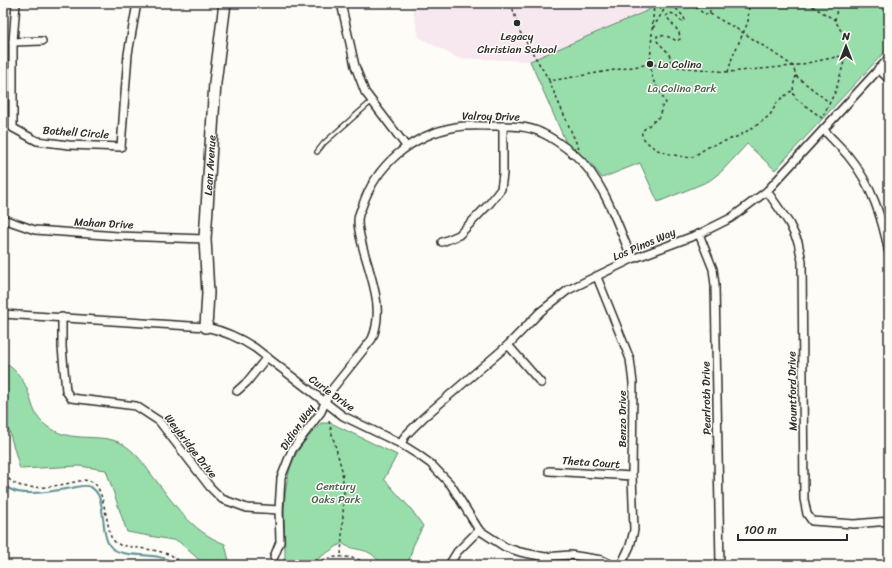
<svg xmlns="http://www.w3.org/2000/svg" width="892" height="568" font-family="Sriracha,sans-serif">
  <rect width="100%" height="100%" fill="#fdfcf7"/>
  <filter id="ink" filterUnits="userSpaceOnUse"><feTurbulence type="fractalNoise" baseFrequency=".025" numOctaves="2"/><feDisplacementMap in="SourceGraphic" scale="8" xChannelSelector="R" yChannelSelector="G"/><feConvolveMatrix kernelMatrix="1 2 1 2 8 2 1 2 1" color-interpolation-filters="sRGB"/></filter>
  <g filter="url(#ink)">
    <!-- built -->
    <path fill="#f7e8ef" d="M 411,3 L 649,3 L 649,10 L 530,61 L 457,58 L 419,37 Z"/>
    <!-- green -->
    <g fill="#98deab" stroke="#62846b">
      <path d="M 649,3 L 889,3 L 889,47 L 775,170 L 747,144 L 722,171 L 709,181 L 658,202 L 640,163 L 602,178 L 590,162 L 567,145 L 530,61 L 649,10 Z"/>
      <path d="M 3,362 C 14,368 22,377 27,389 C 32,401 33,415 44,424 C 71,447 104,429 127,447 C 137,454 144,464 151,474 C 173,502 190,531 225,544 L 230,565 L 205,565 L 178,541 L 127,532 L 106,470 L 79,466 L 20,469 L 3,410 Z"/>
      <path d="M 321,423 L 331,423 L 397,455 L 384,479 L 411,509 L 423,526 L 413,546 L 408,565 L 382,565 C 378,561 375,556 370,553 C 361,548 350,550 342,543 L 308,565 L 278,565 L 283,562 L 285,556 C 285,520 279,478 301,446 C 307,438 314,431 321,423 Z"/>
      <path d="M 570,562 L 591,565 L 558,565 L 560,563 Z"/>
    </g>
    <g fill="none" stroke-linecap="round" stroke-linejoin="round">
      <!-- stream -->
      <g stroke="#5f9095" stroke-width="2">
        <path d="M 3,482 C 6,485 8,489 12,490 C 25,497 58,490 72,488 C 78,487 85,484 90,487 C 108,494 99,532 110,546 C 122,561 158,549 178,565"/>
        <path d="M 327,565 L 341,563 L 361,565"/>
      </g>
      <defs>
        <path id="lane" d="M 317,152 L 324,143 L 372,101"/>
        <g id="street">
          <path d="M 16,3 L 13,42 L 13,128 L 37,141 L 69,145 L 121,147 L 128,54 L 137,3"/>
          <path d="M 341,3 L 355,66 L 365,92 L 406,146"/>
          <path d="M 13,42 L 42,41"/>
          <path d="M 878,69 L 889,79"/>
          <path d="M 824,130 C 832,139 841,147 849,157 C 872,185 882,218 889,253"/>
          <path d="M 767,191 L 789,223 L 798,242 L 802,261 L 804,499 L 807,514 L 812,521 L 854,524 L 889,521"/>
          <path d="M 3,219 L 35,230 L 118,236 L 205,239"/>
          <path d="M 699,234 L 713,269 L 715,285 L 720,565"/>
          <path d="M 442,242 L 459,235 L 490,203 L 501,189 L 503,174 L 503,126"/>
          <path d="M 597,277 L 630,359 L 633,383 L 632,476 L 634,530 L 630,546 L 621,565"/>
          <path d="M 3,314 L 206,327 C 224,331 240,338 255,348 L 343,416 L 401,444 L 417,454 L 431,464 L 451,485 L 479,530 L 505,547 L 520,552 L 545,557 L 570,555 L 583,557 L 602,560 L 612,565"/>
          <path d="M 62,317 L 62,347 L 66,391 L 71,398 L 136,406 L 159,421 L 210,487 L 222,499 L 247,508 L 279,510"/>
          <path d="M 508,345 L 541,383"/>
          <path d="M 237,391 L 247,382 L 267,357"/>
          <path d="M 401,444 L 405,436 L 424,417 L 508,345 L 540,312 L 568,290 L 632,259 L 699,234 L 731,218 L 767,191 L 889,58"/>
          <path d="M 549,471 L 632,476"/>
          <path d="M 274,557 L 280,542 L 279,510 L 281,478 L 292,450 L 321,412 L 329,393 L 372,339 C 385,309 371,278 363,248 C 361,240 358,230 358,221 C 358,217 360,211 362,207 C 376,165 411,135 456,127 C 467,125 480,126 492,126 C 508,126 527,125 542,133 C 553,138 565,147 575,155 C 603,179 618,225 632,259"/>
          <path d="M 449,565 L 457,552 L 479,530"/>
        </g>
        <g id="secondary">
          <path id="s1" d="M 206,327 L 208,293 L 205,239 L 215,83 L 225,3"/>
        </g>
      </defs>
      <!-- lane casing -->
      <use href="#lane" stroke="#2b2b2b" stroke-width="6"/>
      <!-- street casing -->
      <use href="#street" stroke="#2b2b2b" stroke-width="10"/>
      <!-- secondary casing -->
      <use href="#secondary" stroke="#2b2b2b" stroke-width="14"/>
      <!-- path -->
      <g stroke="#2b2b2b" stroke-width="1.5" stroke-dasharray="3 3" stroke-linecap="butt">
        <path d="M 477,3 L 488,6 L 500,3"/>
        <path d="M 511,3 L 520,32 L 549,80"/>
        <path d="M 654,3 L 650,64 L 653,80 L 666,103 L 663,104 L 659,117 L 642,131 C 641,136 643,138 647,142 C 658,154 675,155 691,158 L 708,147 L 739,136 L 760,123 L 770,115 L 778,101 L 793,90"/>
        <path d="M 691,3 L 704,14 L 710,14 L 710,11 L 705,3"/>
        <path d="M 710,14 L 744,33 L 793,66 L 796,76 L 793,86 L 794,97 L 822,118 L 836,90 L 846,55 L 846,40 L 835,20 L 807,3"/>
        <path d="M 835,20 L 838,3"/>
        <path d="M 653,28 L 668,3"/>
        <path d="M 665,66 L 670,63 C 673,54 662,47 657,41 L 657,36 C 664,34 671,38 677,41 L 680,39 L 679,32 L 666,16 L 669,13 L 674,14 L 681,21 L 685,21 L 684,17 L 671,3"/>
        <path d="M 728,72 L 732,58 L 748,22 L 749,3"/>
        <path d="M 796,76 L 830,103"/>
        <path d="M 579,149 L 549,81 L 650,64 L 728,72 L 793,66 L 846,55"/>
        <path d="M 329,421 L 332,434 L 342,470 L 344,492 L 341,557"/>
        <path d="M 3,468 C 5,471 6,476 9,479 C 23,495 65,484 84,480 C 89,481 93,481 96,485 C 104,495 107,524 111,537 L 115,542 L 120,545 L 158,551 L 171,555 L 184,565"/>
        <path d="M 311,565 C 331,554 351,554 371,565"/>
      </g>
      <!-- lane -->
      <use href="#lane" stroke="#fdfcf7" stroke-width="3.5"/>
      <!-- street -->
      <use href="#street" stroke="#fdfcf7" stroke-width="7"/>
      <!-- secondary -->
      <use href="#secondary" stroke="#fdfcf7" stroke-width="11"/>
    </g>
  </g>
  <!-- markers -->
  <g fill="#2b2b2b" stroke="#fdfcf7" stroke-width="1.5">
    <circle cx="517" cy="23" r="4"/>
    <circle cx="650" cy="64" r="4"/>
  </g>
  <g text-anchor="middle" stroke-width="3" stroke-linejoin="round" paint-order="stroke">
    <!-- poi labels -->
    <g font-size="11" fill="#2b2b2b" stroke="#fdfcf7">
      <text x="517" y="40">Legacy<tspan x="517" dy="13">Christian School</tspan></text>
      <text x="658" y="68" text-anchor="start">La Colina</text>
    </g>
    <!-- park labels -->
    <g font-size="11" fill="#4c6151" stroke="#fdfcf7">
      <text x="682" y="92">La Colina Park</text>
      <text x="336" y="490">Century<tspan x="336" dy="13">Oaks Park</tspan></text>
    </g>
    <!-- street labels -->
    <g font-size="11" fill="#2b2b2b" stroke="#fdfcf7">
      <text transform="translate(491 116) rotate(1)" y="4">Valroy Drive</text>
      <text transform="translate(76 132) rotate(4)" y="4">Bothell Circle</text>
      <text dy="4" stroke="none"><textPath href="#s1" startOffset="162">Lean Avenue</textPath></text>
      <text transform="translate(104 223) rotate(3)" y="4">Mahan Drive</text>
      <text transform="translate(644 244) rotate(-23)" y="4">Los Pinos Way</text>
      <text transform="translate(792 391) rotate(-91)" y="4">Mountford Drive</text>
      <text transform="translate(332 393) rotate(36)" y="4">Curie Drive</text>
      <text transform="translate(706 398) rotate(-91)" y="4">Pearlroth Drive</text>
      <text transform="translate(622 419) rotate(-90)" y="4">Benzo Drive</text>
      <text transform="translate(297 427) rotate(-56)" y="4">Didion Way</text>
      <text transform="translate(191 446) rotate(52)" y="4">Weybridge Drive</text>
      <text transform="translate(591 462) rotate(4)" y="4">Theta Court</text>
    </g>
  </g>
  <!-- margin -->
  <rect width="892" height="568" fill="none" stroke="#fdfcf7" stroke-width="16"/>
  <rect x="8" y="8" width="876" height="552" fill="none" stroke="#2b2b2b" stroke-width="1.5" filter="url(#ink)"/>
  <!-- north arrow -->
  <g transform="translate(846 46)" stroke="#fdfcf7" stroke-width="3" paint-order="stroke">
  <path d="M0-3L7 15L0 10L-7 15Z" fill="#2b2b2b"/>
  <text y="-6" font-size="11" font-weight="bold" text-anchor="middle" fill="#2b2b2b">N</text>
  </g>
  <!-- scale -->
  <path d="M738 534v6h109v-6" fill="none" stroke="#2b2b2b" stroke-width="2"/>
  <text x="744" y="534" font-size="12" fill="#2b2b2b" stroke="#fdfcf7" stroke-width="3" paint-order="stroke">100 m</text>
</svg>
